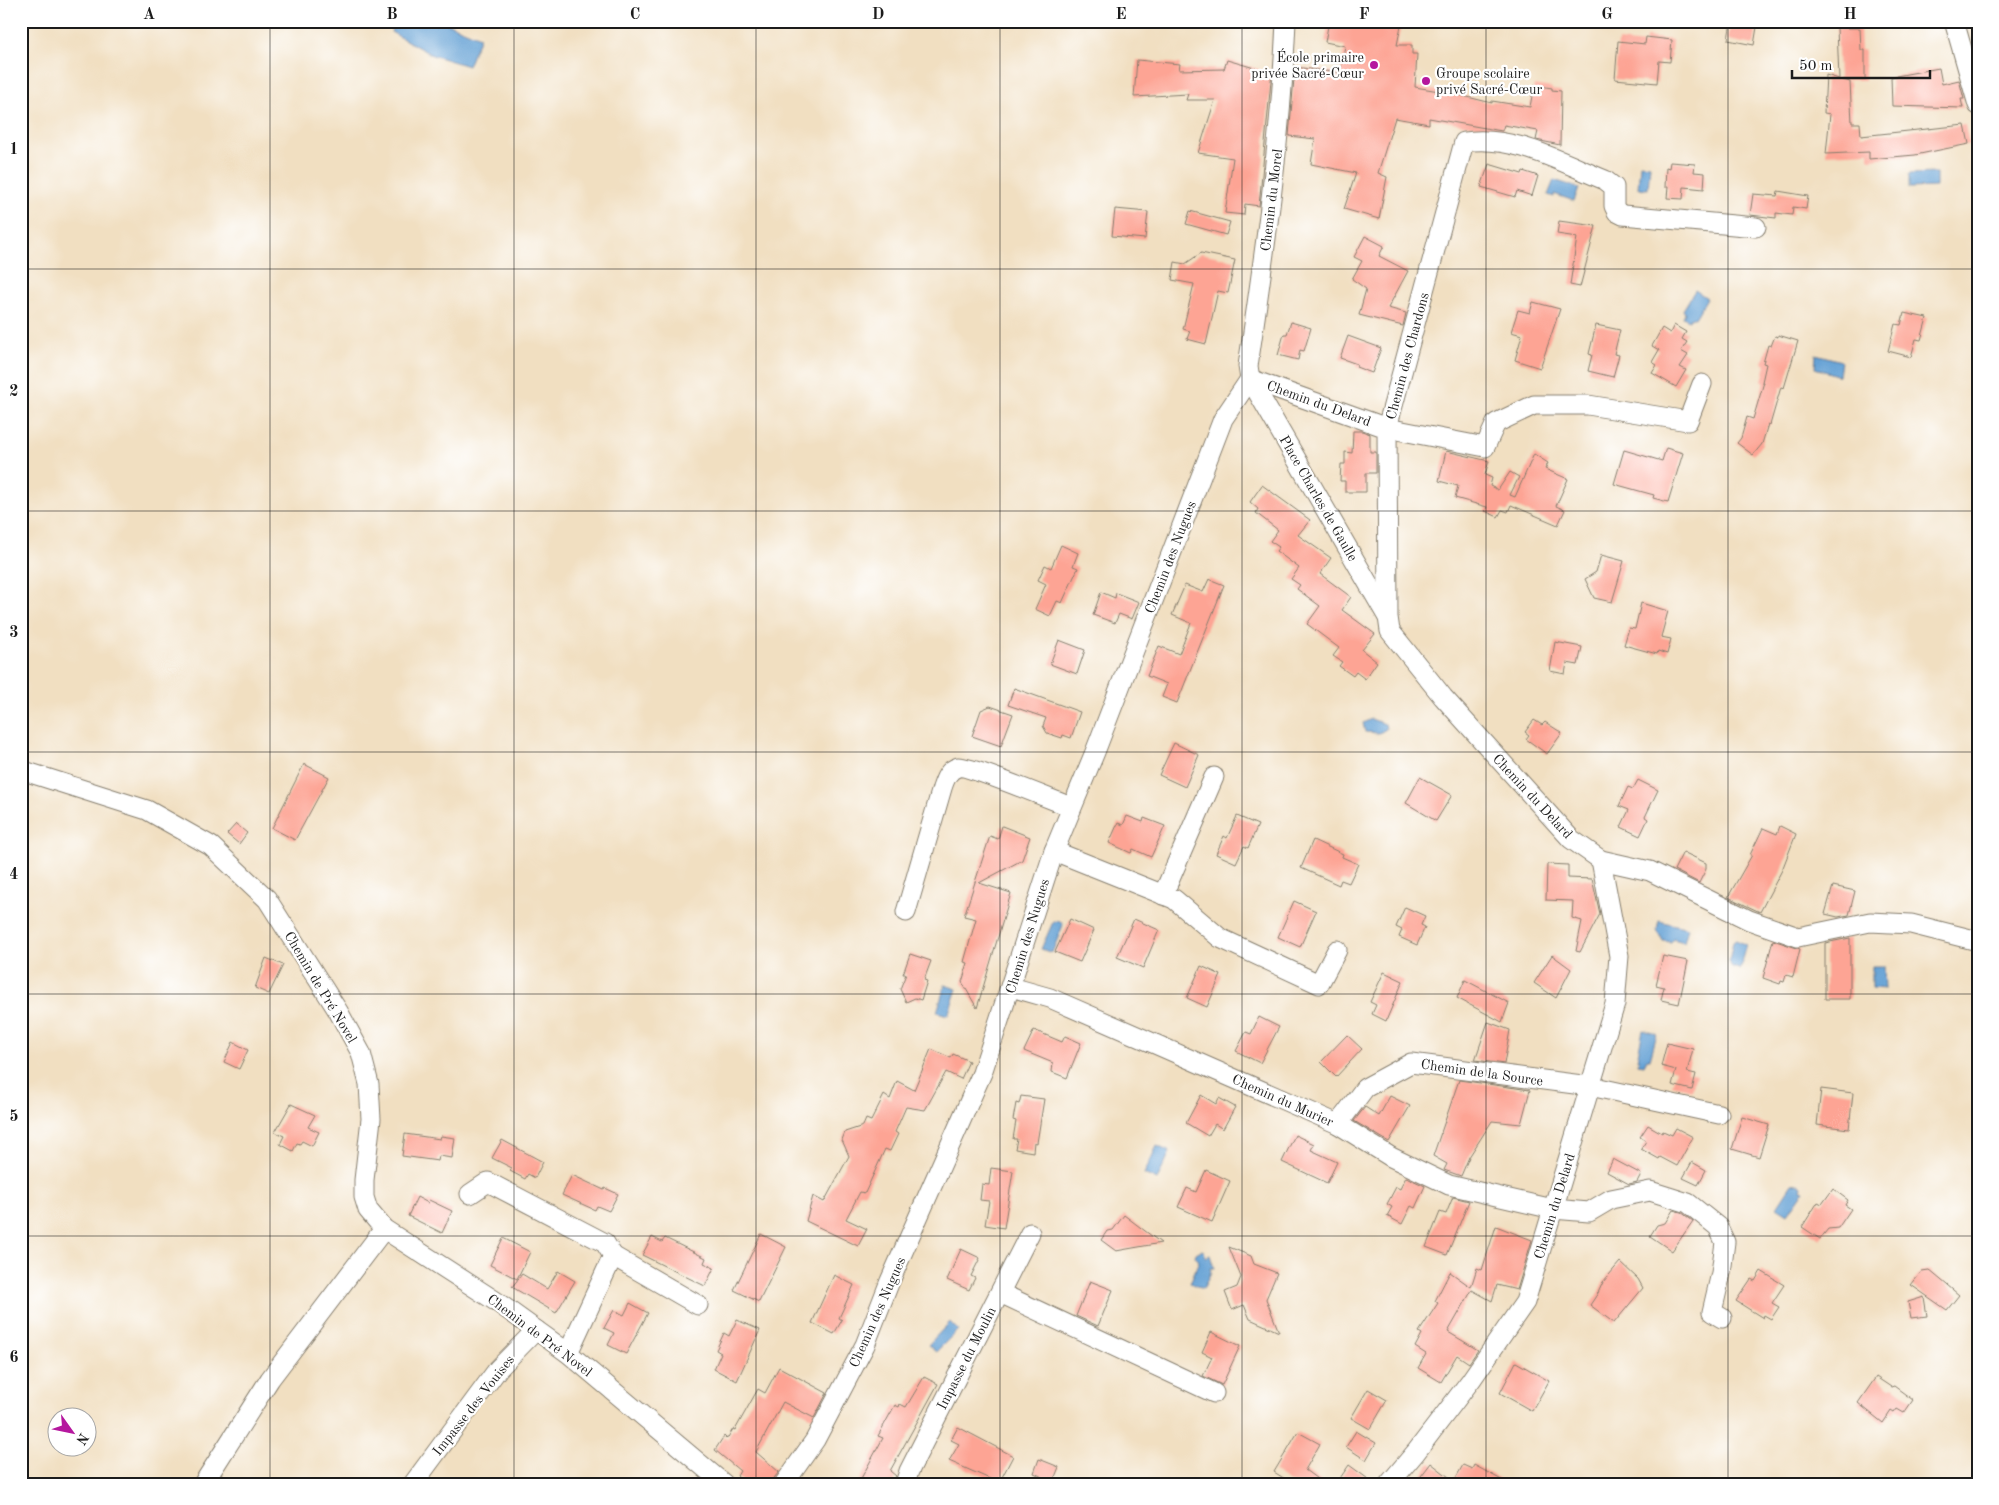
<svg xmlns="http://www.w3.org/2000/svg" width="1999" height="1505" font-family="'Old Standard TT',serif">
  <rect width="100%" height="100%" fill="#fff"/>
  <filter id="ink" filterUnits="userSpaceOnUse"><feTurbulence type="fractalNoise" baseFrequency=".02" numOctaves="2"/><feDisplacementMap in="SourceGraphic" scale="10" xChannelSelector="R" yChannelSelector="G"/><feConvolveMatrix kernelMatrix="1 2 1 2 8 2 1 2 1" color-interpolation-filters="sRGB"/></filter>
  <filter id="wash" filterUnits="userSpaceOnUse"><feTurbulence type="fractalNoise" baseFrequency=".0096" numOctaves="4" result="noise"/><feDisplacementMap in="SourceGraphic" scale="20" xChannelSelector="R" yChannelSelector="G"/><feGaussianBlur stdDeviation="1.12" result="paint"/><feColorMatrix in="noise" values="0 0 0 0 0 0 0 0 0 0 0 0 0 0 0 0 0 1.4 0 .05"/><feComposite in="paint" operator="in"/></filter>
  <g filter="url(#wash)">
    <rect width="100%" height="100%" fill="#f1dfc1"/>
    <!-- water -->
    <g fill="#63a0d4" stroke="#405e78">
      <path d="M 394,21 L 442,21 L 480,37 L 468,66 L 432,55 L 391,32 Z"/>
      <path d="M 1640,164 L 1650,165 L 1648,189 L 1638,188 Z"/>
      <path d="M 1936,173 L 1936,187 L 1909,188 L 1909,174 Z"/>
      <path d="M 1554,180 L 1579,188 L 1574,201 L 1554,194 L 1554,197 L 1548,195 Z"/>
      <path d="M 1695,290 L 1707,298 L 1695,318 L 1691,317 L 1689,320 L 1683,317 L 1685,313 L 1683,310 Z"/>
      <path d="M 1816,354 L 1841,361 L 1839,376 L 1815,368 Z"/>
      <path d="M 1371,719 L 1385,724 L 1386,729 L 1379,733 L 1365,732 L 1363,723 Z"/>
      <path d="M 1059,920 L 1063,925 L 1052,953 L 1041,949 L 1053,922 Z"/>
      <path d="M 1659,921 L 1688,928 L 1684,942 L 1673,939 L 1671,942 L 1663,941 L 1657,930 Z"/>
      <path d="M 1736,940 L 1746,945 L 1742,959 L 1743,962 L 1739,970 L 1737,968 L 1732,968 L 1729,961 L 1733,942 Z"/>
      <path d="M 1872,966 L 1884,966 L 1885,989 L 1872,988 Z"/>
      <path d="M 945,985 L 957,989 L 948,1015 L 937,1012 Z"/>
      <path d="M 1643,1030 L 1657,1034 L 1650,1059 L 1647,1059 L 1644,1065 L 1638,1064 L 1639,1059 L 1637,1059 Z"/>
      <path d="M 1157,1146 L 1170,1152 L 1157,1180 L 1144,1174 Z"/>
      <path d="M 1798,1183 L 1802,1186 L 1801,1190 L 1804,1191 L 1788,1214 L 1777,1207 L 1792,1184 Z"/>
      <path d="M 1201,1250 L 1204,1251 L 1206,1257 L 1210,1255 L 1214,1268 L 1210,1268 L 1211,1272 L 1203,1289 L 1190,1283 L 1199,1261 L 1195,1256 L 1196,1253 Z"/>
      <path d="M 950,1322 L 958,1330 L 936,1352 L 928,1345 Z"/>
    </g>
    <g id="blocks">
      <!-- building -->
      <g fill="#fda494">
        <path d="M 1329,21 L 1402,21 L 1397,45 L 1412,45 L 1412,54 L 1417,54 L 1415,87 L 1451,93 L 1492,103 L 1492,101 L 1530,107 L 1534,85 L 1552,88 L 1552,90 L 1561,91 L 1560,145 L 1536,140 L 1538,131 L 1504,125 L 1502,131 L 1429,118 L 1429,124 L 1395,118 L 1378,173 L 1387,177 L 1379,219 L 1344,209 L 1356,173 L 1311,164 L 1315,139 L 1289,136 L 1295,67 L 1340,73 L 1345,46 L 1325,42 Z"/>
        <path d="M 1731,21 L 1758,21 L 1754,45 L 1728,40 Z"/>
        <path d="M 1837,28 L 1860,28 L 1861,50 L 1865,50 L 1865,80 L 1843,80 L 1850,82 L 1852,123 L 1860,123 L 1861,136 L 1965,125 L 1969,144 L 1915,155 L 1869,159 L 1869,152 L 1826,154 L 1830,114 L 1824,113 L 1826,75 L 1839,79 Z"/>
        <path d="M 1646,37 L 1672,40 L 1670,62 L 1659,61 L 1657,83 L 1615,79 L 1618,41 L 1645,44 Z"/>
        <path d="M 1137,60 L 1180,64 L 1179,70 L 1224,69 L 1227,60 L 1265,71 L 1272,70 L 1259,206 L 1245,204 L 1244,215 L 1225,213 L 1233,158 L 1198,153 L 1215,100 L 1186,100 L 1188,94 L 1134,97 Z"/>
        <path d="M 1939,68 L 1942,84 L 1959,80 L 1964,99 L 1961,99 L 1963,108 L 1892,106 L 1891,77 Z"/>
        <path d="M 1670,162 L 1695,164 L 1694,172 L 1705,173 L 1704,189 L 1684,187 L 1683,199 L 1667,198 L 1668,187 L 1665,187 L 1666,167 L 1669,168 Z"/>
        <path d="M 1489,164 L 1522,174 L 1523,171 L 1538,176 L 1532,196 L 1517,191 L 1515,197 L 1481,187 Z"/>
        <path d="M 1778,191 L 1808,196 L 1806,209 L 1793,207 L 1792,215 L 1776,213 L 1776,218 L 1750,215 L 1753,194 L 1777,196 Z"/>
        <path d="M 1115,209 L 1148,212 L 1145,239 L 1112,236 Z"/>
        <path d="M 1190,211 L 1230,222 L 1226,235 L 1186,224 Z"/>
        <path d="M 1559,221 L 1596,226 L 1580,287 L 1570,285 L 1577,237 L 1557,234 Z"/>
        <path d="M 1365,236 L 1384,246 L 1379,256 L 1408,271 L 1388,308 L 1406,313 L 1403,326 L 1359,315 L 1366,289 L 1352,279 L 1362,261 L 1354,257 Z"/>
        <path d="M 1201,253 L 1235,260 L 1228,293 L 1218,291 L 1206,344 L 1187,339 L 1190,331 L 1183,329 L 1194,284 L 1172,280 L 1175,262 L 1185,264 Z"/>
        <path d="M 1533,302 L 1560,309 L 1540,368 L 1515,360 L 1522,335 L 1511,332 L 1518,310 L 1530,313 Z"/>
        <path d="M 1904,313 L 1927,318 L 1921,340 L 1916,339 L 1911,357 L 1888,351 L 1895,324 L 1901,325 Z"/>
        <path d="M 1291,322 L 1311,328 L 1304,351 L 1300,350 L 1298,360 L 1278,355 L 1284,334 L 1287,334 Z"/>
        <path d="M 1596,325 L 1620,330 L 1614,354 L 1619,355 L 1613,377 L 1588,371 L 1592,355 L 1589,354 Z"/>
        <path d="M 1674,325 L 1686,332 L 1682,339 L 1687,342 L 1681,351 L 1688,355 L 1680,367 L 1686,370 L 1676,387 L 1652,373 L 1657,365 L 1652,362 L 1659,350 L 1652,346 L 1662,328 L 1670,333 Z"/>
        <path d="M 1778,335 L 1798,341 L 1784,388 L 1781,387 L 1770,425 L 1768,424 L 1762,444 L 1753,455 L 1737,443 L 1741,438 L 1747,417 L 1753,419 L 1764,382 L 1762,382 L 1766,364 L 1763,363 L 1768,345 L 1771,346 L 1775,336 L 1778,337 Z"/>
        <path d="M 1348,336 L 1381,348 L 1372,373 L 1356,367 L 1357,364 L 1340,358 Z"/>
        <path d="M 1353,431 L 1362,431 L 1370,434 L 1370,452 L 1376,452 L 1376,473 L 1366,473 L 1366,492 L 1345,492 L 1345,481 L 1340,481 L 1341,464 L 1345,464 L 1345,452 L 1352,453 Z"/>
        <path d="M 1666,448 L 1683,453 L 1668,502 L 1653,498 L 1654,495 L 1614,484 L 1624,450 L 1662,461 Z"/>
        <path d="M 1446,451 L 1489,461 L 1485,475 L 1492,478 L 1490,486 L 1498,490 L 1510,472 L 1519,477 L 1510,495 L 1515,497 L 1534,454 L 1548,463 L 1545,469 L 1568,479 L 1556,506 L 1565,510 L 1558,525 L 1511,505 L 1508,512 L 1502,510 L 1498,517 L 1485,511 L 1487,507 L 1455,498 L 1458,486 L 1439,481 Z"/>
        <path d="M 1262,485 L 1310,520 L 1298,535 L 1331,558 L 1320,574 L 1351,597 L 1342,610 L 1375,634 L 1362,650 L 1377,662 L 1365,679 L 1356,672 L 1353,676 L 1339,666 L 1342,662 L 1333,656 L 1339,648 L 1307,624 L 1320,606 L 1297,589 L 1300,585 L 1291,579 L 1299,568 L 1276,551 L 1279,547 L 1270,541 L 1278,530 L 1256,513 L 1258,509 L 1250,502 Z"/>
        <path d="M 1061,545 L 1078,553 L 1073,566 L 1078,568 L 1062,603 L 1057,601 L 1050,616 L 1035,609 L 1046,584 L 1038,580 L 1045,565 L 1051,568 Z"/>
        <path d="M 1601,555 L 1624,561 L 1612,602 L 1594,598 L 1585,579 L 1596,572 Z"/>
        <path d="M 1209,579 L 1224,585 L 1177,703 L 1162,697 L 1167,684 L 1147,676 L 1159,646 L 1179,654 L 1191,623 L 1172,615 L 1185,585 L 1203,592 Z"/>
        <path d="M 1101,592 L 1115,598 L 1116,593 L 1139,602 L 1132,619 L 1119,614 L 1115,623 L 1093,615 Z"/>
        <path d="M 1641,603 L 1668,611 L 1661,637 L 1671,639 L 1667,654 L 1658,651 L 1657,654 L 1624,645 L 1629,628 L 1635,629 Z"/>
        <path d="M 1059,640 L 1085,650 L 1077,674 L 1050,664 Z"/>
        <path d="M 1555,642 L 1582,647 L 1578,665 L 1567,663 L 1565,674 L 1550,671 Z"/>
        <path d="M 1014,688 L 1080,712 L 1071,738 L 1063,735 L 1062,738 L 1047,733 L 1043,726 L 1046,718 L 1008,705 Z"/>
        <path d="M 990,706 L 1013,714 L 1001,746 L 972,736 L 981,710 Z"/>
        <path d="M 1534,720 L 1542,725 L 1545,722 L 1562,733 L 1547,754 L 1526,739 L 1529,735 L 1525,732 Z"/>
        <path d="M 1174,743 L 1199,755 L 1185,787 L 1159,775 Z"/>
        <path d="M 304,764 L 329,777 L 295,840 L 272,828 Z"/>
        <path d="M 1420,777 L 1452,795 L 1436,821 L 1406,803 Z"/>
        <path d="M 1638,780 L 1658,790 L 1645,817 L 1648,819 L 1640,836 L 1621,827 L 1629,810 L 1619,806 L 1628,787 L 1633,789 Z"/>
        <path d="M 1127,816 L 1143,822 L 1144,818 L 1165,826 L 1151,857 L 1133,849 L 1131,853 L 1109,843 L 1118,823 L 1123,825 Z"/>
        <path d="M 1237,816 L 1258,825 L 1248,848 L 1244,846 L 1236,863 L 1216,854 L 1224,836 L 1227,838 Z"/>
        <path d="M 236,824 L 247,833 L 239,844 L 227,834 Z"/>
        <path d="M 1002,826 L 1030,837 L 1022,860 L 979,883 L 1011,893 L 977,1008 L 962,982 L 968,963 L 964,962 L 976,919 L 964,916 L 990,836 L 998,839 Z"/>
        <path d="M 1780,826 L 1796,834 L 1782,870 L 1760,912 L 1728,897 L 1752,855 L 1750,855 L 1763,828 L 1777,834 Z"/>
        <path d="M 1313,840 L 1343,854 L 1342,857 L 1358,864 L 1349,883 L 1341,880 L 1339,885 L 1301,868 Z"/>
        <path d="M 1683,852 L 1706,863 L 1706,869 L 1699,883 L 1674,870 Z"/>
        <path d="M 1547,864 L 1568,865 L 1568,878 L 1592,879 L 1600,914 L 1580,952 L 1576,951 L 1582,921 L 1572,918 L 1573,901 L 1546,900 Z"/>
        <path d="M 1833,886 L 1855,891 L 1849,915 L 1838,917 L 1825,914 Z"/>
        <path d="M 1294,901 L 1316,911 L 1300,947 L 1278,937 Z"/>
        <path d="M 1405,907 L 1425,916 L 1421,925 L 1425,927 L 1417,945 L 1399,937 L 1402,930 L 1396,927 Z"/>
        <path d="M 1070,919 L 1094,930 L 1080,962 L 1055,952 Z"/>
        <path d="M 1134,919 L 1159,930 L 1143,968 L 1117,957 Z"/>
        <path d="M 1850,938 L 1850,999 L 1825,999 L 1825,943 Z"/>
        <path d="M 1773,940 L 1800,949 L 1793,977 L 1786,975 L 1784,982 L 1781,981 L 1780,984 L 1763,978 Z"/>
        <path d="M 910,954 L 931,961 L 924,980 L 927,981 L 921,1000 L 915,998 L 906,1002 L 900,989 L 906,974 L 903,974 Z"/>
        <path d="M 1552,955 L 1571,969 L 1556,998 L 1534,983 Z"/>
        <path d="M 1663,956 L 1688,961 L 1679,1004 L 1661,1000 L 1664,987 L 1656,985 Z"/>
        <path d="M 266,958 L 283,965 L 269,994 L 255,988 Z"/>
        <path d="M 1201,966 L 1221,975 L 1207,1007 L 1187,998 Z"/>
        <path d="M 1384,972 L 1403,981 L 1386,1021 L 1372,1014 L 1376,1005 L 1370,1002 Z"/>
        <path d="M 1465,980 L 1509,1003 L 1502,1022 L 1457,998 Z"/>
        <path d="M 1259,1017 L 1279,1027 L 1260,1063 L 1236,1051 L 1246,1032 L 1251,1034 Z"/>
        <path d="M 1488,1022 L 1510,1030 L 1504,1064 L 1475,1060 Z"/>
        <path d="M 1034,1030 L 1062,1042 L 1065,1036 L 1081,1043 L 1067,1078 L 1052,1072 L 1053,1063 L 1024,1051 Z"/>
        <path d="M 1347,1035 L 1362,1049 L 1336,1077 L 1321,1062 Z"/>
        <path d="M 233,1042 L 248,1050 L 239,1069 L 224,1062 Z"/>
        <path d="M 1667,1043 L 1693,1049 L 1687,1072 L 1696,1074 L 1692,1090 L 1672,1085 L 1676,1070 L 1661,1066 Z"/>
        <path d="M 931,1049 L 951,1058 L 953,1054 L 969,1061 L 961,1079 L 946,1072 L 925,1110 L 906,1107 L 895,1132 L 898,1134 L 890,1151 L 885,1149 L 865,1193 L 860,1192 L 846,1219 L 867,1229 L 858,1246 L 806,1221 L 813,1196 L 824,1202 L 849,1156 L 842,1140 L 845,1132 L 863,1126 L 866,1119 L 871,1121 L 884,1095 L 890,1099 L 897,1081 L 914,1090 Z"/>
        <path d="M 1459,1080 L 1530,1090 L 1521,1124 L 1492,1121 L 1469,1157 L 1461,1176 L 1444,1170 L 1447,1164 L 1433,1156 Z"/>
        <path d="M 1821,1089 L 1853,1093 L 1849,1129 L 1817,1125 Z"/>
        <path d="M 1201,1095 L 1216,1104 L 1219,1098 L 1235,1107 L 1223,1129 L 1215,1124 L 1208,1136 L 1186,1123 Z"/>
        <path d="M 1021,1096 L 1044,1099 L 1037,1143 L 1034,1142 L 1033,1152 L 1015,1149 L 1017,1139 L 1013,1139 L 1016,1121 L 1013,1120 L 1016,1103 L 1019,1104 Z"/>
        <path d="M 1390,1096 L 1410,1106 L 1389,1142 L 1354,1121 L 1365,1107 L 1379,1116 Z"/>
        <path d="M 291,1104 L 315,1115 L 308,1127 L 319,1132 L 312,1146 L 302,1141 L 300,1144 L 297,1143 L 293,1151 L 280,1144 L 284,1136 L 275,1132 Z"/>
        <path d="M 1742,1117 L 1769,1125 L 1759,1157 L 1732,1149 Z"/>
        <path d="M 1648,1125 L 1662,1133 L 1663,1131 L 1672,1135 L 1676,1128 L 1693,1137 L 1677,1166 L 1660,1157 L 1659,1159 L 1641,1149 L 1646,1141 L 1640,1137 Z"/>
        <path d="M 405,1134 L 440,1139 L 441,1136 L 455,1138 L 452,1158 L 439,1156 L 438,1161 L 402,1156 Z"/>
        <path d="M 1295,1135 L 1314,1144 L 1311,1150 L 1337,1162 L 1327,1183 L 1282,1162 Z"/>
        <path d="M 502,1140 L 543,1162 L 535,1178 L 528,1174 L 525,1179 L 510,1171 L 512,1168 L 492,1158 Z"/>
        <path d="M 1613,1159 L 1641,1174 L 1637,1182 L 1629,1184 L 1607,1172 Z"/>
        <path d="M 1692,1162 L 1706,1170 L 1698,1185 L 1683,1178 Z"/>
        <path d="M 991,1168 L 1013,1171 L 1004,1228 L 985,1225 L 989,1201 L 980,1200 L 982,1184 L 989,1185 Z"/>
        <path d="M 1206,1170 L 1230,1181 L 1212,1222 L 1178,1207 L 1187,1188 L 1196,1192 Z"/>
        <path d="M 572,1175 L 604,1190 L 605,1188 L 618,1194 L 609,1211 L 597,1206 L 595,1210 L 562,1195 Z"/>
        <path d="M 1406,1177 L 1425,1186 L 1415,1208 L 1411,1206 L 1402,1224 L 1387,1216 L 1392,1207 L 1387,1204 L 1396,1187 L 1400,1189 Z"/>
        <path d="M 1833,1189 L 1848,1200 L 1845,1205 L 1851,1209 L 1838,1228 L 1828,1229 L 1820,1239 L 1802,1227 L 1818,1202 L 1822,1204 Z"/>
        <path d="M 417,1197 L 428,1203 L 429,1200 L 452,1211 L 442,1233 L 408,1216 Z"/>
        <path d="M 1453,1197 L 1469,1201 L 1447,1255 L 1426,1247 L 1440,1212 L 1446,1214 Z"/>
        <path d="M 1673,1210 L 1681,1212 L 1693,1221 L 1672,1251 L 1650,1236 L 1657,1225 L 1665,1223 Z"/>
        <path d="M 1124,1215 L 1161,1243 L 1116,1251 L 1101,1240 L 1107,1231 L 1113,1230 Z"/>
        <path d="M 1496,1226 L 1532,1240 L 1517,1290 L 1497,1285 L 1492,1301 L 1472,1290 L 1448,1332 L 1478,1350 L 1469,1363 L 1457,1355 L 1441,1382 L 1418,1368 L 1426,1354 L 1415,1347 L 1422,1334 L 1419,1332 L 1438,1303 L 1435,1301 L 1450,1272 L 1471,1287 L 1477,1268 L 1482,1270 Z"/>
        <path d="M 761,1234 L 786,1247 L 759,1302 L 734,1290 Z"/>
        <path d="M 652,1237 L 662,1242 L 665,1238 L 706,1258 L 704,1263 L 714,1268 L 705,1286 L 642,1255 Z"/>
        <path d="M 503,1238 L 530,1252 L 517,1279 L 490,1265 Z"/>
        <path d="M 1229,1247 L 1251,1256 L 1254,1264 L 1277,1273 L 1266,1299 L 1279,1332 L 1250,1319 L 1244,1305 L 1232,1310 L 1225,1292 L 1237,1287 L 1241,1277 Z"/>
        <path d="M 961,1249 L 980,1258 L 971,1276 L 975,1278 L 969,1290 L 947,1280 Z"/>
        <path d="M 1620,1262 L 1638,1279 L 1643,1288 L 1614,1323 L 1590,1305 L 1598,1293 L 1603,1282 Z"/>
        <path d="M 1929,1270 L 1959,1295 L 1947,1310 L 1911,1285 L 1922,1271 Z"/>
        <path d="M 558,1271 L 575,1281 L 556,1313 L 512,1287 L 522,1274 L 547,1289 Z"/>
        <path d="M 1761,1271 L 1784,1285 L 1772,1303 L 1779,1307 L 1771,1319 L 1764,1315 L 1763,1318 L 1736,1301 L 1751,1279 L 1755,1281 Z"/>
        <path d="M 834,1275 L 854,1285 L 839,1318 L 842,1320 L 834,1334 L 812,1323 Z"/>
        <path d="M 1090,1281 L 1113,1290 L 1098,1326 L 1076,1316 Z"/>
        <path d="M 1924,1297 L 1927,1316 L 1911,1318 L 1908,1302 Z"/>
        <path d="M 630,1303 L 648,1313 L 626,1354 L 608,1345 L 614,1333 L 604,1328 L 614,1310 L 624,1315 Z"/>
        <path d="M 737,1320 L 760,1330 L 737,1381 L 714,1369 L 721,1353 L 716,1350 L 724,1333 L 729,1336 Z"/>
        <path d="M 1211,1332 L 1240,1346 L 1222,1385 L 1203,1376 L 1212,1357 L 1202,1352 Z"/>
        <path d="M 1516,1362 L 1549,1381 L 1532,1411 L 1500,1393 Z"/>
        <path d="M 779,1367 L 827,1393 L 814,1418 L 783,1402 L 756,1452 L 779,1472 L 769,1484 L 745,1484 L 737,1476 L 740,1471 L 715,1450 L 724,1436 L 727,1439 L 733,1429 L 735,1430 L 758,1389 L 765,1393 Z"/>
        <path d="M 924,1377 L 938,1384 L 890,1471 L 896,1476 L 894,1484 L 858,1484 L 883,1438 L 878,1436 L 895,1405 L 899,1407 L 900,1404 L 906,1407 Z"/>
        <path d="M 1876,1377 L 1891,1387 L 1894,1386 L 1913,1400 L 1904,1413 L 1897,1409 L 1894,1413 L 1891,1411 L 1883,1423 L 1858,1403 Z"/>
        <path d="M 1368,1389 L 1387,1400 L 1370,1429 L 1351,1418 Z"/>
        <path d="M 958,1427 L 1013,1456 L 999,1483 L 949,1461 L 959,1444 L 951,1440 Z"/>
        <path d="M 1356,1431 L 1376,1443 L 1366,1460 L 1346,1447 Z"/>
        <path d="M 1298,1432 L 1320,1444 L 1305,1470 L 1324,1484 L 1293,1484 L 1274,1472 Z"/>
        <path d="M 1039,1459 L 1059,1467 L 1053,1482 L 1034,1473 Z"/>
        <path d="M 1431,1463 L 1454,1481 L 1463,1465 L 1472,1469 L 1474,1465 L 1509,1484 L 1415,1484 Z"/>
        <path d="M 1349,1465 L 1375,1484 L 1336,1484 Z"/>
      </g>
    </g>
  </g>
  <g filter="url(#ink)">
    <use href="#blocks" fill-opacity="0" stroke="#867e6e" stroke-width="1"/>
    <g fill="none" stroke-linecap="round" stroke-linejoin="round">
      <defs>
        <g id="minor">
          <path d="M 1286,21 C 1281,138 1265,251 1248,366 L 1250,379 L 1387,616"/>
          <path d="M 1954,21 L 1978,105"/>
          <path d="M 1250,379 L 1387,428 L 1388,617 L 1390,631 L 1443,697 L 1571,839 L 1601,860 L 1650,871 L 1749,920 L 1798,937 L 1870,922 L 1911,924 L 1978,941"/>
          <path d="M 1702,384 L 1688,421 L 1588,405 L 1534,405 L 1496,423 L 1485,447 L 1387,428 L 1464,142 C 1512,134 1561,162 1605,180 L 1614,187 L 1614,206 L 1617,212 L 1623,215 L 1756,227"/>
          <path d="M 21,770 L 147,810 L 211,846 L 267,899 L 338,1011 L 361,1053 L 369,1084 L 371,1119 L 364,1180 L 364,1197 L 368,1210 L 384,1229 L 497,1302 L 568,1353 L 724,1484"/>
          <path d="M 1054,851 L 1174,899 L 1220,938 L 1319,984 L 1337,950"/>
          <path d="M 1163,895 L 1214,777"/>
          <path d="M 906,912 L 942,788 C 945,779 948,770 958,767 C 968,765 1055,801 1071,807"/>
          <path d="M 1011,987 L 1050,998 L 1338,1124 L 1391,1157 L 1449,1185 L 1553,1209 L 1589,1212 L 1611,1199 L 1650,1191 L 1688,1203 L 1718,1227 L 1725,1242 L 1721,1273 L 1712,1312 L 1722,1318"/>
          <path d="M 1338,1124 L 1365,1088 L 1411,1063 L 1590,1086 L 1719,1114"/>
          <path d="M 470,1194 L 488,1182 L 605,1243 L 613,1256 L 568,1353"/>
          <path d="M 613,1256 L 698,1305"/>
          <path d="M 1000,1293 L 1214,1393"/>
          <path d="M 203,1484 L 270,1379 L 384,1229"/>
          <path d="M 413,1484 L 498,1369 L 536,1330"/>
          <path d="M 784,1484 L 815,1440 L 865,1345 L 890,1281 L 982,1073 L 1054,851 L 1095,752 L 1223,419 L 1250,379"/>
          <path d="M 905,1484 L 909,1471 L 1030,1233"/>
          <path d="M 1389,1484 L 1416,1452 L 1471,1380 L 1525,1302 L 1615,1004 L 1619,956 L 1601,860"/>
        </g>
      </defs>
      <!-- minor casing -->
      <use href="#minor" stroke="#867e6e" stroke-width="21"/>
      <!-- minor -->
      <use href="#minor" stroke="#fff" stroke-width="19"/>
    </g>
  </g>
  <!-- grid -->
  <path fill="none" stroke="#1c1c1c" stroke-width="1" stroke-opacity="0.55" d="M 270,21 L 270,1484M 514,21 L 514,1484M 756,21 L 756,1484M 1000,21 L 1000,1484M 1242,21 L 1242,1484M 1486,21 L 1486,1484M 1728,21 L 1728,1484M 21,269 L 1978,269M 21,511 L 1978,511M 21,752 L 1978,752M 21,994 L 1978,994M 21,1236 L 1978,1236"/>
  <!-- markers -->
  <g fill="#b5179e" stroke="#fff" stroke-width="2">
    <circle cx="1374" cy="65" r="5"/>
    <circle cx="1426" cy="81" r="5"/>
  </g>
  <g text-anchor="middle" stroke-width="4.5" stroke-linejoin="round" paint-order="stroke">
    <!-- poi labels -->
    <g font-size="14" fill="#1c1c1c" stroke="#fff" text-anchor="end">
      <text x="1364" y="62">École primaire<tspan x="1364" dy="16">privée Sacré-Cœur</tspan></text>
      <text x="1436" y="78" text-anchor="start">Groupe scolaire<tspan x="1436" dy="16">privé Sacré-Cœur</tspan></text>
    </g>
    <!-- street labels -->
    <g font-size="14" fill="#1c1c1c" stroke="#fff">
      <text transform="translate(1271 200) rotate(-83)" y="5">Chemin du Morel</text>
      <text transform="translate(1407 356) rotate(-75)" y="5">Chemin des Chardons</text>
      <text transform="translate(1319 403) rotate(20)" y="5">Chemin du Delard</text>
      <text transform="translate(1319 498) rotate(60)" y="5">Place Charles de Gaulle</text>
      <text transform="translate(1170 557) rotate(-69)" y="5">Chemin des Nugues</text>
      <text transform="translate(1533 796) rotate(47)" y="5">Chemin du Delard</text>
      <text transform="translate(1027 936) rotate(-73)" y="5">Chemin des Nugues</text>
      <text transform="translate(321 987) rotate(59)" y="5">Chemin de Pré Novel</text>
      <text transform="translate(1482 1072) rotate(8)" y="5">Chemin de la Source</text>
      <text transform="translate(1283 1100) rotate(24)" y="5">Chemin du Murier</text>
      <text transform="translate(1554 1206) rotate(-73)" y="5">Chemin du Delard</text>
      <text transform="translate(877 1312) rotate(-66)" y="5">Chemin des Nugues</text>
      <text transform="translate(540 1335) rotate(37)" y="5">Chemin de Pré Novel</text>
      <text transform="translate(966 1358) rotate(-63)" y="5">Impasse du Moulin</text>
      <text transform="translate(473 1405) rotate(-52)" y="5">Impasse des Vouises</text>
    </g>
  </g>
  <!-- margin -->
  <rect width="1999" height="1505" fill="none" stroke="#fff" stroke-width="55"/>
  <!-- north arrow -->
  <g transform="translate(72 1432) rotate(123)"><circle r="24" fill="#ffffff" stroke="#a4a4a4"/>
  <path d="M0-4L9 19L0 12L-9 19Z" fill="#b5179e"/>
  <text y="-8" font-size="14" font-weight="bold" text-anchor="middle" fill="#1c1c1c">N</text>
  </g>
  <!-- scale -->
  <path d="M1792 70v8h138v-8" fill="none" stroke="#1c1c1c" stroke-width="2.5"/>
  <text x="1799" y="70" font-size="15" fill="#1c1c1c" stroke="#ffffff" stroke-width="4" paint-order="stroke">50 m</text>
  <rect x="28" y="28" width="1944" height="1450" fill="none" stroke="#1c1c1c" stroke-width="2"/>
  <g font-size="16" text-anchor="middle" font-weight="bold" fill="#1c1c1c">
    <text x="149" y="19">A</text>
    <text x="392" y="19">B</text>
    <text x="635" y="19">C</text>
    <text x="878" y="19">D</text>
    <text x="1121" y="19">E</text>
    <text x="1364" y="19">F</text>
    <text x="1607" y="19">G</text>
    <text x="1850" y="19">H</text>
    <text x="14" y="154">1</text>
    <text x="14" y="396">2</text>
    <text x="14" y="637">3</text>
    <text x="14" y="879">4</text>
    <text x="14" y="1121">5</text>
    <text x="14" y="1362">6</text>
  </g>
</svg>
